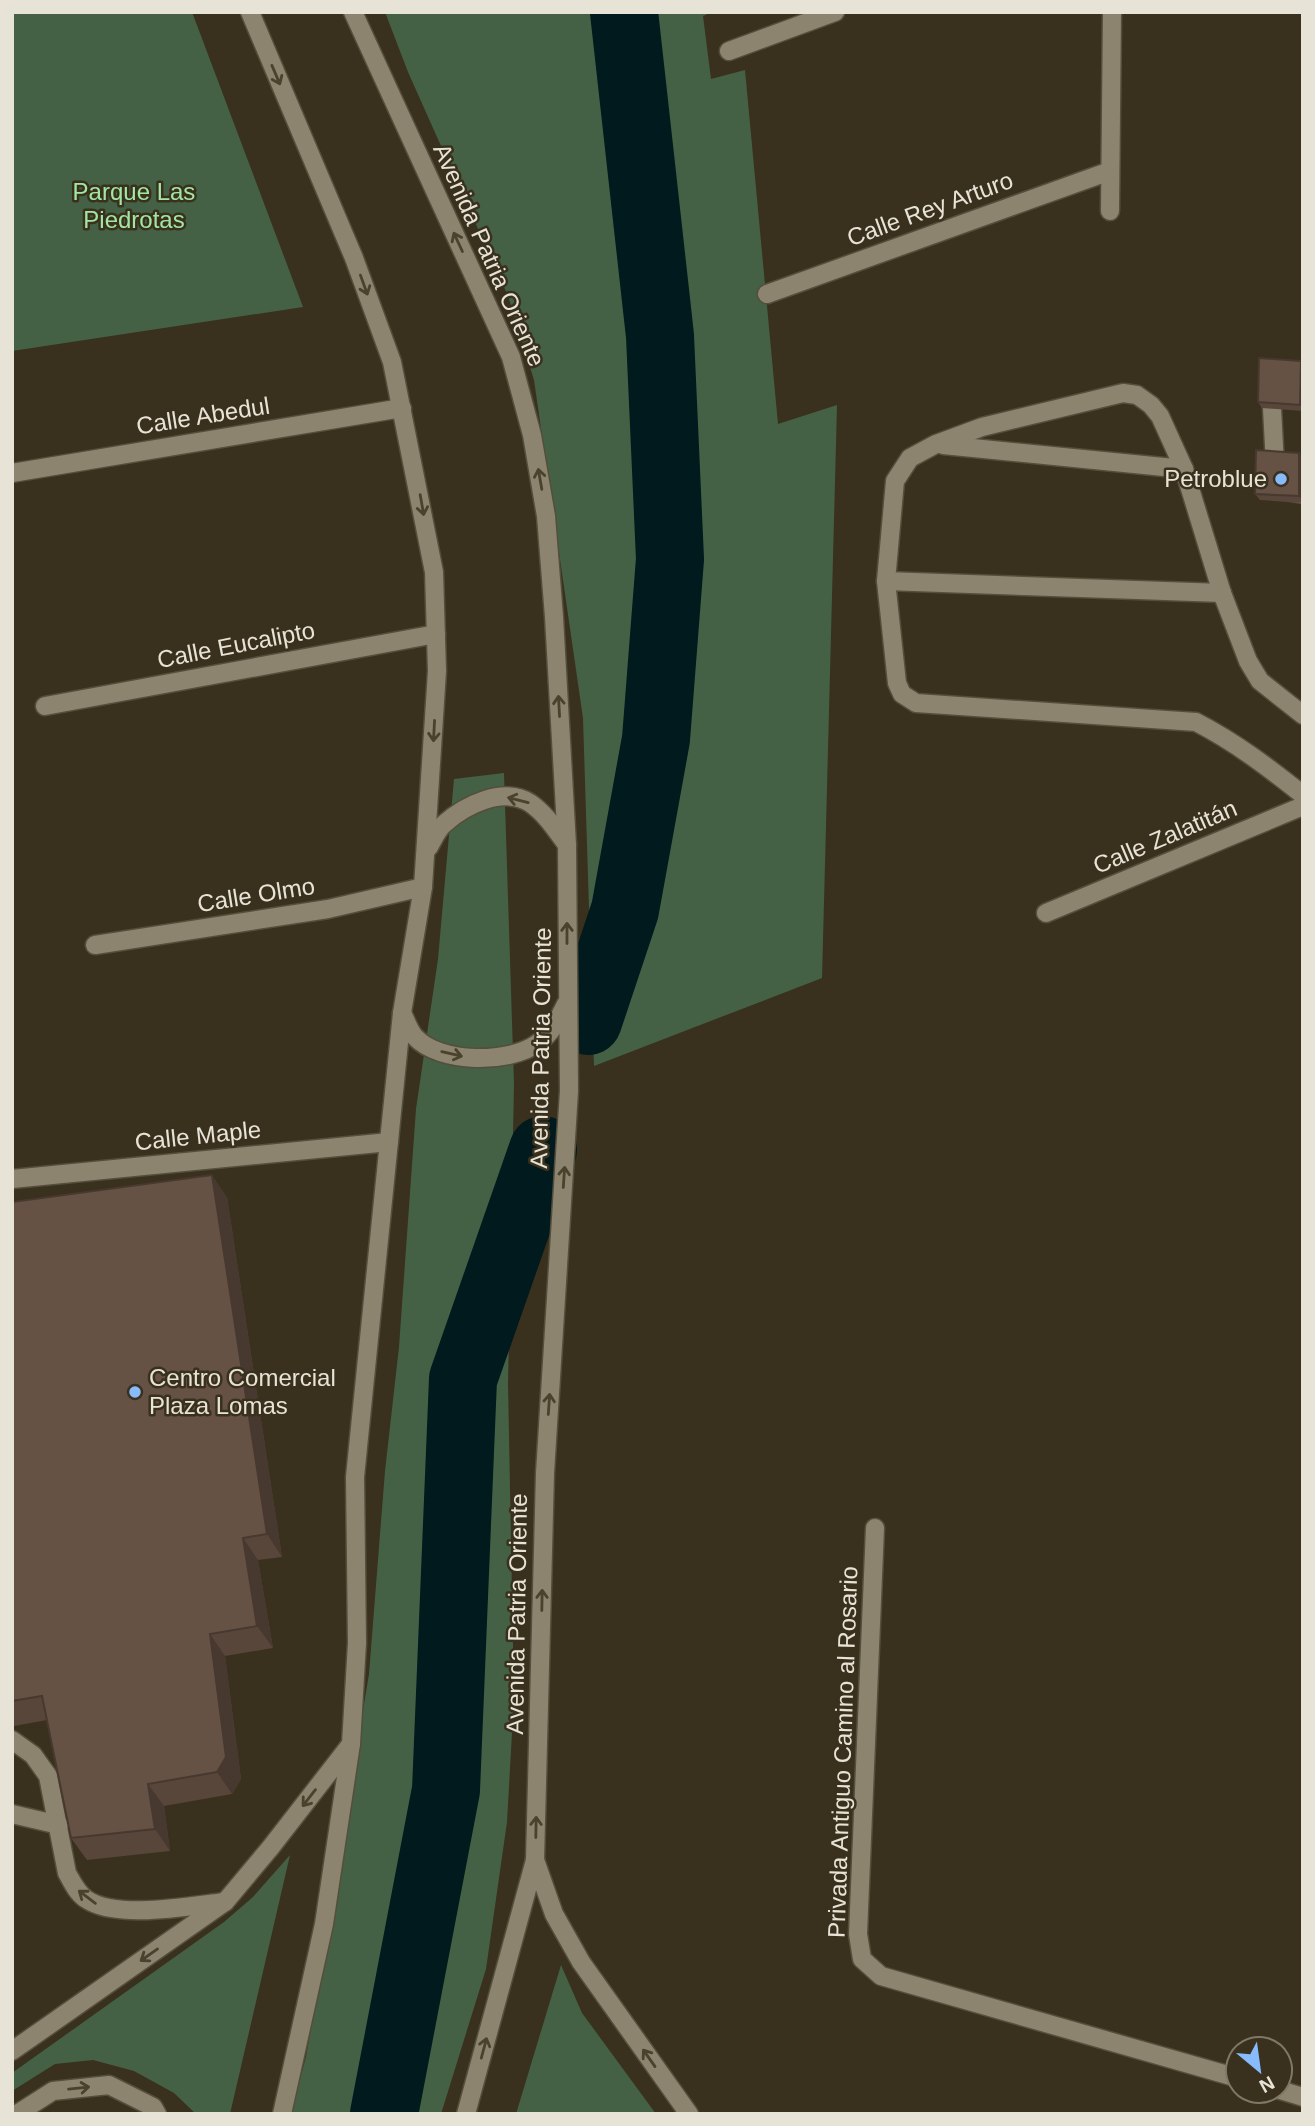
<svg xmlns="http://www.w3.org/2000/svg" width="1315" height="2126" font-family="Helvetica,sans-serif">
  <rect width="100%" height="100%" fill="#39311d"/>
  <!-- green -->
  <g fill="#456145">
    <path d="M 12,12 L 192,12 L 303,307 L 12,351 Z"/>
    <path d="M 385,12 L 712,12 L 703,16 L 711,79 L 745,70 L 778,424 L 837,405 L 822,978 L 594,1066 L 583,718 L 534,380 L 508,296 L 408,72 Z"/>
    <path d="M 504,773 L 514,1084 L 508,1384 L 514,1697 L 507,1822 L 486,1969 L 441,2114 L 290,2114 L 306,2057 L 369,1674 L 385,1471 L 399,1347 L 416,1109 L 438,959 L 454,779 Z"/>
    <path d="M 290,1855 L 230,2114 L 196,2114 L 174,2093 L 134,2071 L 93,2060 L 55,2064 L 12,2091 L 12,2073 L 224,1922 L 253,1897 Z"/>
    <path d="M 561,1965 L 582,2013 L 656,2114 L 516,2114 Z"/>
  </g>
  <g fill="none" stroke-linecap="round" stroke-linejoin="round">
    <!-- river -->
    <g stroke="#001a1d" stroke-width="68">
      <path d="M 588,1021 L 625,910 L 656,739 L 670,559 L 660,336 L 624,12"/>
      <path d="M 384,2114 L 446,1790 L 463,1379 L 543,1150"/>
    </g>
    <defs>
      <g id="service">
        <path d="M 1303,374 L 1280,377 L 1271,389 L 1276,484 L 1279,490 L 1303,494"/>
        <path d="M 943,445 L 1184,469"/>
        <path d="M 886,581 L 1222,593"/>
        <path d="M 1303,715 L 1260,681 L 1248,661 L 1222,593 L 1184,469 L 1160,416 L 1151,405 L 1137,395 L 1123,393 L 982,427 L 936,444 L 910,458 L 895,481 L 886,581 L 897,683 L 902,694 L 916,703 L 1196,722 C 1235,742 1269,768 1303,795"/>
        <path d="M 12,1740 L 33,1755 L 48,1776 L 67,1873 C 72,1882 77,1893 86,1899 C 116,1920 189,1906 225,1902"/>
        <path d="M 12,1814 L 59,1825"/>
      </g>
      <g id="minor">
        <path d="M 729,51 L 835,12"/>
        <path d="M 1110,211 L 1112,12"/>
        <path d="M 767,294 L 1110,171"/>
        <path d="M 12,473 L 402,408"/>
        <path d="M 45,706 L 436,634"/>
        <path d="M 1046,913 L 1303,806"/>
        <path d="M 95,945 L 328,909 L 423,887"/>
        <path d="M 12,1179 L 389,1142"/>
        <path d="M 875,1528 L 858,1934 L 862,1959 L 881,1976 L 1238,2078"/>
        <path d="M 1280,2090 L 1303,2097"/>
      </g>
      <g id="tertiary">
        <path d="M 250,12 L 354,258 L 392,362 L 434,572 L 437,671 L 423,887 L 402,1013 L 355,1477 L 357,1643 L 351,1744 L 324,1924 L 282,2114"/>
        <path d="M 353,12 L 511,357 L 532,435 L 546,516 L 554,617 L 567,845 L 569,1091 L 545,1473 L 535,1860 L 466,2114"/>
        <path d="M 429,847 C 433,840 437,830 444,824 C 465,805 503,786 530,803 C 545,813 556,830 567,845"/>
        <path d="M 402,1013 C 406,1020 409,1031 415,1037 C 440,1064 509,1064 538,1043 C 552,1033 558,1020 566,1004"/>
      </g>
      <g id="secondary">
        <path d="M 535,1860 L 554,1914 L 581,1962 L 689,2114"/>
        <path d="M 12,2051 L 225,1902 L 271,1847 L 351,1744"/>
        <path d="M 17,2114 L 53,2091 L 109,2085 L 153,2107 L 157,2114"/>
      </g>
    </defs>
    <!-- service casing -->
    <use href="#service" stroke="#544e3c" stroke-width="21"/>
    <!-- minor casing -->
    <use href="#minor" stroke="#544e3c" stroke-width="21"/>
    <!-- tertiary casing -->
    <use href="#tertiary" stroke="#544e3c" stroke-width="21"/>
    <!-- secondary casing -->
    <use href="#secondary" stroke="#544e3c" stroke-width="21"/>
    <!-- service -->
    <use href="#service" stroke="#8c846e" stroke-width="18"/>
    <!-- minor -->
    <use href="#minor" stroke="#8c846e" stroke-width="18"/>
    <!-- tertiary -->
    <use href="#tertiary" stroke="#8c846e" stroke-width="18"/>
    <!-- secondary -->
    <use href="#secondary" stroke="#8c846e" stroke-width="18"/>
  </g>
  <!-- wall -->
  <g fill="#58463b">
    <path d="M 1301,361 L 1303,363 L 1303,411 L 1262,408 L 1258,402 Z"/>
    <path d="M 1299,453 L 1303,457 L 1303,503 L 1260,500 L 1255,494 Z"/>
    <path d="M 227,1197 L 282,1557 L 258,1560 L 273,1648 L 225,1656 L 241,1779 L 232,1794 L 164,1806 L 170,1851 L 87,1860 L 71,1838 L 47,1720 L 14,1726 L 12,1723 L 12,1202 Z"/>
  </g>
  <!-- shaded-wall -->
  <g fill="#473930">
    <path d="M 1301,361 L 1303,363 L 1303,408 L 1300,405 Z"/>
    <path d="M 1299,453 L 1303,457 L 1303,502 L 1299,496 Z"/>
    <path d="M 212,1175 L 227,1197 L 282,1557 L 267,1534 Z"/>
    <path d="M 243,1538 L 258,1560 L 273,1648 L 257,1626 Z"/>
    <path d="M 210,1634 L 225,1656 L 241,1779 L 232,1794 L 217,1772 Z"/>
    <path d="M 148,1784 L 164,1806 L 170,1851 L 155,1829 Z"/>
  </g>
  <!-- building -->
  <g fill="#665145" stroke="#473930" stroke-width="2">
    <path d="M 1259,358 L 1301,361 L 1300,405 L 1258,402 Z"/>
    <path d="M 1256,450 L 1299,453 L 1299,496 L 1255,494 Z"/>
    <path d="M 212,1175 L 267,1534 L 243,1538 L 257,1626 L 210,1634 L 226,1757 L 217,1772 L 148,1784 L 155,1829 L 71,1838 L 42,1696 L 12,1701 L 12,1202 Z"/>
  </g>
  <!-- one-way arrows -->
  <defs><path id="oneway-shaft" d="M-6 0H5M1.5-3L5.5 0L1.5 3" fill="none" stroke-width="1.6" stroke-linecap="round" stroke-linejoin="round" transform="scale(1.75)"/></defs>
  <g stroke="#4a422d">
    <use href="#oneway-shaft" transform="translate(276 75) rotate(67)"/>
    <use href="#oneway-shaft" transform="translate(458 242) rotate(-115)"/>
    <use href="#oneway-shaft" transform="translate(364 285) rotate(70)"/>
    <use href="#oneway-shaft" transform="translate(540 479) rotate(-100)"/>
    <use href="#oneway-shaft" transform="translate(422 505) rotate(80)"/>
    <use href="#oneway-shaft" transform="translate(559 706) rotate(-93)"/>
    <use href="#oneway-shaft" transform="translate(434 731) rotate(93)"/>
    <use href="#oneway-shaft" transform="translate(518 800) rotate(-166)"/>
    <use href="#oneway-shaft" transform="translate(567 933) rotate(-90)"/>
    <use href="#oneway-shaft" transform="translate(452 1054) rotate(13)"/>
    <use href="#oneway-shaft" transform="translate(564 1177) rotate(-86)"/>
    <use href="#oneway-shaft" transform="translate(549 1404) rotate(-86)"/>
    <use href="#oneway-shaft" transform="translate(542 1600) rotate(-89)"/>
    <use href="#oneway-shaft" transform="translate(309 1798) rotate(128)"/>
    <use href="#oneway-shaft" transform="translate(536 1827) rotate(-89)"/>
    <use href="#oneway-shaft" transform="translate(87 1897) rotate(-143)"/>
    <use href="#oneway-shaft" transform="translate(149 1955) rotate(145)"/>
    <use href="#oneway-shaft" transform="translate(484 2048) rotate(-75)"/>
    <use href="#oneway-shaft" transform="translate(649 2058) rotate(-125)"/>
    <use href="#oneway-shaft" transform="translate(79 2088) rotate(-6)"/>
  </g>
  <!-- markers -->
  <g fill="#87bbfb" stroke="#39311d" stroke-width="2.5">
    <circle cx="1281" cy="479" r="7"/>
    <circle cx="135" cy="1392" r="7"/>
  </g>
  <g text-anchor="middle" stroke-width="5" stroke-linejoin="round" paint-order="stroke">
    <!-- park labels -->
    <g font-size="24" fill="#a1e6a2" stroke="#39311d">
      <text x="134" y="200">Parque Las<tspan x="134" dy="28">Piedrotas</tspan></text>
    </g>
    <!-- street labels -->
    <g font-size="24" fill="#e8e3d7" stroke="#39311d">
      <text transform="translate(930 209) rotate(-20)" y="8">Calle Rey Arturo</text>
      <text transform="translate(489 255) rotate(66)" y="8">Avenida Patria Oriente</text>
      <text transform="translate(203 416) rotate(-9)" y="8">Calle Abedul</text>
      <text transform="translate(236 645) rotate(-11)" y="8">Calle Eucalipto</text>
      <text transform="translate(1165 837) rotate(-23)" y="8">Calle Zalatitán</text>
      <text transform="translate(256 895) rotate(-9)" y="8">Calle Olmo</text>
      <text transform="translate(541 1048) rotate(-89)" y="8">Avenida Patria Oriente</text>
      <text transform="translate(198 1136) rotate(-6)" y="8">Calle Maple</text>
      <text transform="translate(517 1614) rotate(-89)" y="8">Avenida Patria Oriente</text>
      <text transform="translate(843 1752) rotate(-88)" y="8">Privada Antiguo Camino al Rosario</text>
    </g>
    <!-- poi labels -->
    <g font-size="24" fill="#e8e3d7" stroke="#39311d" text-anchor="end">
      <text x="1267" y="487">Petroblue</text>
      <text x="149" y="1386" text-anchor="start">Centro Comercial<tspan x="149" dy="28">Plaza Lomas</tspan></text>
    </g>
  </g>
  <!-- border -->
  <rect width="1315" height="2126" fill="none" stroke="#e8e3d7" stroke-width="28"/>
  <!-- north arrow -->
  <g transform="translate(1259 2070) rotate(151)"><circle r="33" fill="#39311d" stroke="#7f7867" stroke-width="2"/>
  <path d="M0-5L12 26L0 18L-12 26Z" fill="#87bbfb"/>
  <text y="-10" font-size="19" font-weight="bold" text-anchor="middle" fill="#e8e3d7">N</text>
  </g>
</svg>
